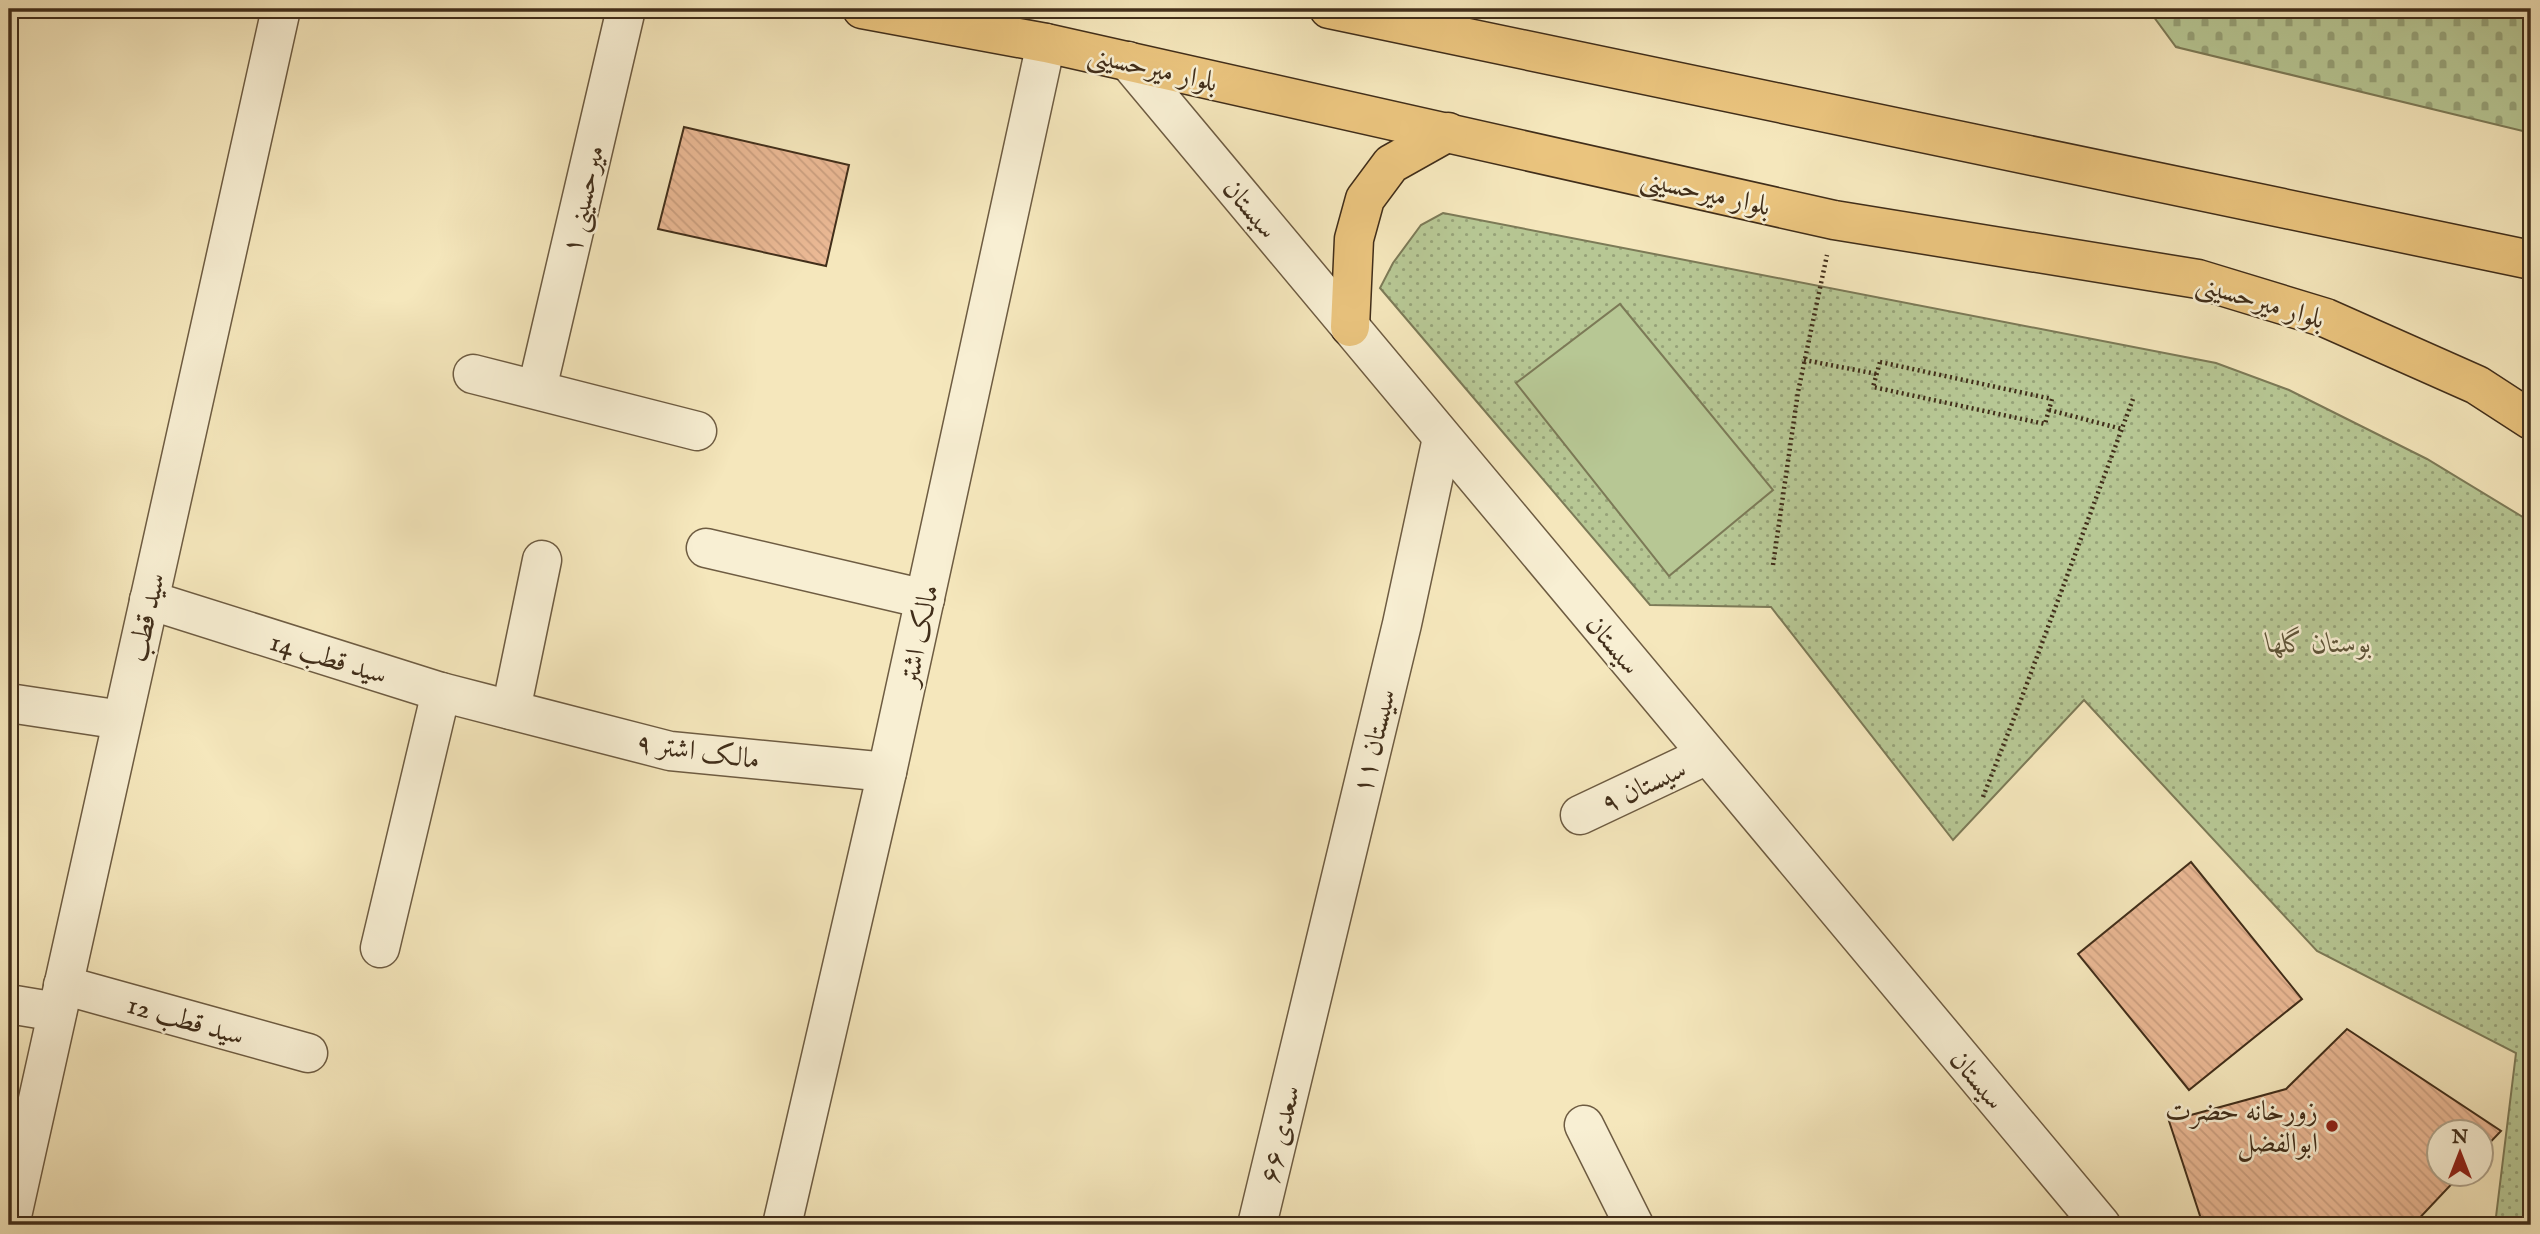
<svg xmlns="http://www.w3.org/2000/svg" width="2540" height="1234" font-family="'IM FELL English',Amiri,serif">
  <defs>
    <pattern id="grass-dots" width="8" height="8" patternUnits="userSpaceOnUse" patternTransform="scale(1.75)"><rect width="8" height="8" fill="#b7c794"/><path d="M2 2h.1M6 6h.1" fill="none" stroke="#96a278" stroke-width="1.8" stroke-linecap="round"/></pattern>
    <pattern id="cemetery-stones" width="16" height="16" patternUnits="userSpaceOnUse" patternTransform="scale(1.75)"><rect width="16" height="16" fill="#b7c794"/><path d="M2 7V4a2 2 0 0 1 4 0v3zM10 15v-3a2 2 0 0 1 4 0v3z" fill="#96a278"/></pattern>
    <pattern id="building-back-hatch" width="6" height="6" patternUnits="userSpaceOnUse" patternTransform="scale(1.75)"><rect width="6" height="6" fill="#ebb995"/><path d="M-1 5l2 2M0 0l6 6M5-1l2 2" fill="none" stroke="#cb9f80"/></pattern>
  </defs>
  <rect width="100%" height="100%" fill="#f5e7bc"/>
  <filter id="stains"><feTurbulence type="fractalNoise" baseFrequency=".00286" numOctaves="4"/><feColorMatrix values="0 0 0 0 .2 0 0 0 0 .09 0 0 0 0 .02 0 0 0 .5 -.17"/></filter>
  <radialGradient id="worn" r=".72"><stop offset=".6" stop-color="#630" stop-opacity="0"/><stop offset="1" stop-color="#630" stop-opacity=".3"/></radialGradient>
  <!-- grass -->
  <path fill="url(#grass-dots)" stroke="#7c7a57" stroke-width="2" d="M 1443,213 L 2216,363 L 2289,390 L 2427,459 L 2531,522 L 2531,1225 L 2495,1225 L 2516,1053 L 2317,951 L 2084,700 L 1953,840 L 1771,607 L 1650,605 L 1380,288 L 1393,263 L 1421,225 Z"/>
  <!-- cemetery -->
  <path fill="url(#cemetery-stones)" stroke="#7c7a57" stroke-width="2" d="M 2148,9 L 2531,9 L 2531,133 L 2176,47 Z"/>
  <!-- pitch -->
  <path fill="#b7c794" stroke="#7c7a57" stroke-width="2" d="M 1620,304 L 1773,490 L 1669,576 L 1516,383 Z"/>
  <!-- building -->
  <g fill="url(#building-back-hatch)" stroke="#412e1a" stroke-width="2">
    <path d="M 684,127 L 849,165 L 826,266 L 658,229 Z"/>
    <path d="M 2191,862 L 2302,999 L 2189,1090 L 2078,954 Z"/>
    <path d="M 2347,1029 L 2501,1131 L 2480,1153 L 2480,1132 L 2438,1132 L 2438,1174 L 2461,1174 L 2413,1225 L 2291,1225 L 2294,1220 L 2274,1225 L 2203,1225 L 2169,1121 L 2286,1089 Z"/>
  </g>
  <g fill="none" stroke-linecap="round" stroke-linejoin="round">
    <defs>
      <g id="minor">
        <path d="M 1128,61 L 2101,1225"/>
        <path d="M 473,374 L 697,431"/>
        <path d="M 537,389 L 626,9"/>
        <path d="M 706,548 L 925,599"/>
        <path d="M 149,600 L 441,692 L 670,751 L 887,772"/>
        <path d="M 9,703 L 122,720"/>
        <path d="M 511,710 L 542,560"/>
        <path d="M 1580,815 L 1707,755"/>
        <path d="M 380,948 L 441,692"/>
        <path d="M 63,985 L 308,1053"/>
        <path d="M 9,1004 L 57,1012"/>
        <path d="M 1584,1125 L 1634,1225"/>
        <path d="M 10,1225 L 281,9"/>
        <path d="M 782,1225 L 887,772 L 1046,43"/>
        <path d="M 1257,1225 L 1402,624 L 1442,438"/>
      </g>
      <g id="major">
        <path d="M 862,9 L 1046,43 L 1834,220 L 2198,279 L 2326,318 L 2477,385 L 2531,420"/>
        <path d="M 1329,9 L 2531,260"/>
        <path d="M 1350,327 L 1354,239 L 1365,199 L 1391,164 L 1448,132"/>
      </g>
    </defs>
    <!-- minor casing -->
    <use href="#minor" stroke="#6e5c42" stroke-width="41"/>
    <!-- major casing -->
    <use href="#major" stroke="#412e1a" stroke-width="41"/>
    <!-- path -->
    <g stroke="#412e1a" stroke-width="4.5" stroke-dasharray="2 3.5" stroke-linecap="butt">
      <path d="M 1804,360 L 1877,374"/>
      <path d="M 1880,362 L 2052,399 L 2045,424 L 1873,387 Z"/>
      <path d="M 2049,410 L 2122,429"/>
      <path d="M 1773,565 L 1798,392 L 1827,255"/>
      <path d="M 1983,797 L 2016,713 L 2133,399"/>
    </g>
    <!-- minor -->
    <use href="#minor" stroke="#f8efd3" stroke-width="38"/>
    <!-- major -->
    <use href="#major" stroke="#eac47e" stroke-width="38"/>
  </g>
  <!-- markers -->
  <circle fill="#8f2418" stroke="#f8efd3" stroke-width="2.5" cx="2332" cy="1126" r="7"/>
  <g text-anchor="middle" stroke-width="5" stroke-linejoin="round" paint-order="stroke">
    <!-- street labels -->
    <g font-size="28" fill="#412e1a" stroke="#f8efd3">
      <text transform="translate(1153 67) rotate(13)" y="10">بلوار میرحسینی</text>
      <text transform="translate(1706 191) rotate(13)" y="10">بلوار میرحسینی</text>
      <text transform="translate(582 199) rotate(-77)" y="10">میرحسینی ۱</text>
      <text transform="translate(1251 208) rotate(50)" y="10">سیستان</text>
      <text transform="translate(2261 300) rotate(17)" y="10">بلوار میرحسینی</text>
      <text transform="translate(145 617) rotate(-77)" y="10">سید قطب</text>
      <text transform="translate(918 635) rotate(-78)" y="10">مالک اشتر</text>
      <text transform="translate(1614 644) rotate(50)" y="10">سیستان</text>
      <text transform="translate(329 657) rotate(17)" y="10">سید قطب 14</text>
      <text transform="translate(1373 741) rotate(-76)" y="10">سیستان ۱۱</text>
      <text transform="translate(698 750) rotate(8)" y="10">مالک اشتر ۹</text>
      <text transform="translate(1643 785) rotate(-25)" y="10">سیستان ۹</text>
      <text transform="translate(186 1019) rotate(16)" y="10">سید قطب 12</text>
      <text transform="translate(1978 1079) rotate(50)" y="10">سیستان</text>
      <text transform="translate(1279 1134) rotate(-77)" y="10">سعدی ۶۶</text>
    </g>
    <!-- park labels -->
    <g font-size="28" font-style="italic" fill="#5e5438" stroke="#f8efd3">
      <text x="2319" y="652">بوستان گلها</text>
    </g>
    <!-- poi labels -->
    <g font-size="28" fill="#412e1a" stroke="#f8efd3" text-anchor="end">
      <text x="2318" y="1120">زورخانه حضرت<tspan x="2318" dy="32">ابوالفضل</tspan></text>
    </g>
  </g>
  <!-- margin -->
  <rect width="2540" height="1234" fill="none" stroke="#f5e7bc" stroke-width="35"/>
  <rect x="10" y="10" width="2519" height="1213" fill="none" stroke="#412e1a" stroke-width="3.5"/>
  <rect x="18" y="18" width="2505" height="1199" fill="none" stroke="#412e1a" stroke-width="2"/>
  <!-- north arrow -->
  <g transform="translate(2460 1153)"><circle r="33" fill="#f8efd3" stroke="#afa289" stroke-width="2"/>
  <path d="M0-5L12 26L0 18L-12 26Z" fill="#8f2418"/>
  <text y="-10" font-size="19" font-weight="bold" text-anchor="middle" fill="#412e1a">N</text>
  </g>
  <rect width="100%" height="100%" filter="url(#stains)"/>
  <rect width="100%" height="100%" fill="url(#worn)"/>
</svg>
